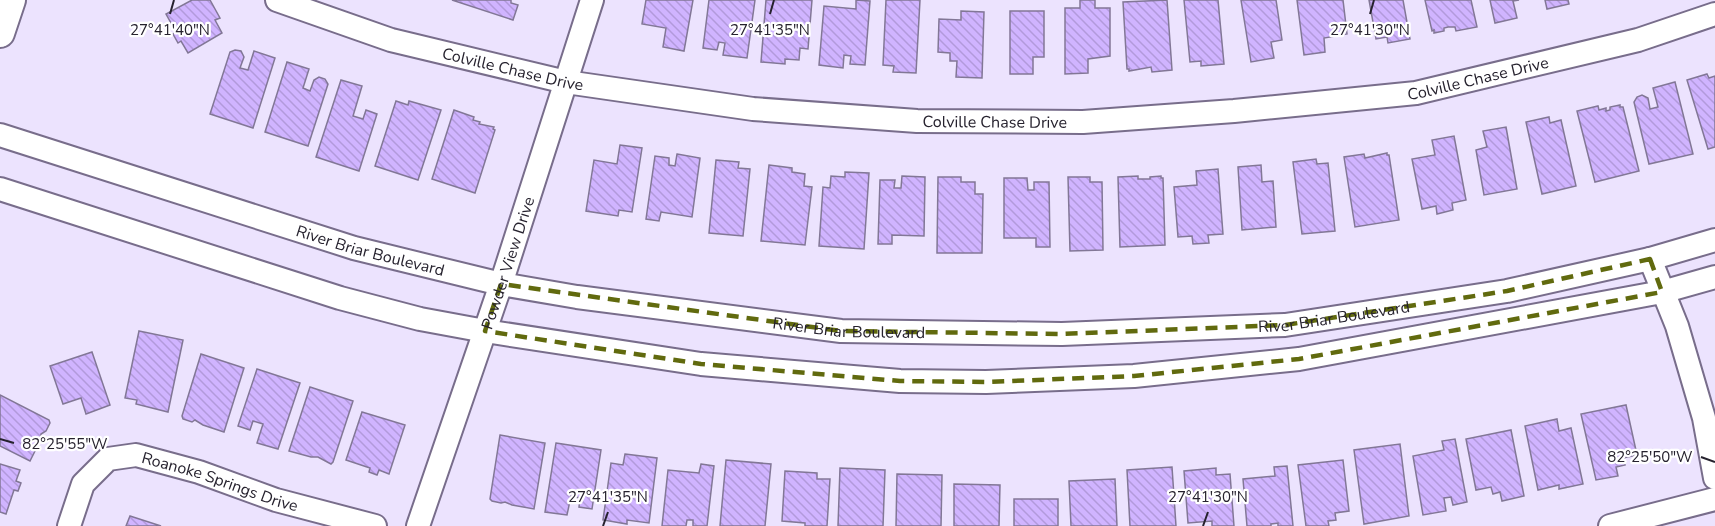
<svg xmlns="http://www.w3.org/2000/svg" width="1715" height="526" font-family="'Nunito Sans',sans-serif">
  <defs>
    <pattern id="building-back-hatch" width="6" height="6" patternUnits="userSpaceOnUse" patternTransform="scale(1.5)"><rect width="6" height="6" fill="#d0b4ff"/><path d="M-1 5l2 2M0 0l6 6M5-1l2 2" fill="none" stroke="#b29adb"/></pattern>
  </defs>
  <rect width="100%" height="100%" fill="#ece3fe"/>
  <!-- building -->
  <g fill="url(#building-back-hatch)" stroke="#827796" stroke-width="1.5">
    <path d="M 192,0 L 210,0 L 220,18 L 215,20 L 222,33 L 188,53 L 181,41 L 178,43 L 173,34 L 176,32 L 166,14 Z"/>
    <path d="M 452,0 L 511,0 L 511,3 L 518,5 L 513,20 Z"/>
    <path d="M 646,0 L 693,0 L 684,51 L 663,47 L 666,28 L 642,24 Z"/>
    <path d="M 709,0 L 755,0 L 747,58 L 723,55 L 725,43 L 719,42 L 717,50 L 703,48 Z"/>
    <path d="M 766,0 L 812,0 L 808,49 L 800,48 L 799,60 L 785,59 L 785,64 L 761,62 Z"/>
    <path d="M 856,0 L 870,1 L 865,65 L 850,64 L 851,56 L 844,55 L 843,68 L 819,65 L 824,6 L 856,9 Z"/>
    <path d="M 886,0 L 920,0 L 916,73 L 893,72 L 894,66 L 883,65 Z"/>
    <path d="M 1080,0 L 1095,0 L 1095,8 L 1110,8 L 1110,56 L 1088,59 L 1088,73 L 1065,74 L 1065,8 L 1080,8 Z"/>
    <path d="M 1167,0 L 1172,70 L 1152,72 L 1151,67 L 1129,71 L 1129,69 L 1127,69 L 1123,2 Z"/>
    <path d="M 1184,0 L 1218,0 L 1224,64 L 1201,66 L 1201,61 L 1190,62 Z"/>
    <path d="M 1241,0 L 1276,0 L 1282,40 L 1271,42 L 1274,58 L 1251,62 Z"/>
    <path d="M 1297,0 L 1343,0 L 1347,34 L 1324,38 L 1325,52 L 1304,55 Z"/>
    <path d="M 1369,0 L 1403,0 L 1410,39 L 1388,43 L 1387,37 L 1376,39 Z"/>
    <path d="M 1425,0 L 1471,0 L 1477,27 L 1456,31 L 1455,27 L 1448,27 L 1444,28 L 1444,31 L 1434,33 L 1434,30 L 1432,31 Z"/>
    <path d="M 1490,0 L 1519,0 L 1513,1 L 1517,18 L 1495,23 Z"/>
    <path d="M 1545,0 L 1568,0 L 1569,4 L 1547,9 Z"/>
    <path d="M 961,11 L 984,12 L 982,78 L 956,77 L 957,61 L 950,61 L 950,53 L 938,52 L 939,19 L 961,20 Z"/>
    <path d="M 1010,11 L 1044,11 L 1044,57 L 1033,57 L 1033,74 L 1010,74 Z"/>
    <path d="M 235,50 L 241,51 L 244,57 L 240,68 L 248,70 L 254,51 L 275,58 L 253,128 L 210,114 L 230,52 Z"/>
    <path d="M 287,62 L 309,69 L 303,88 L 310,91 L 314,80 L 319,77 L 325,79 L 328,84 L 308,146 L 265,132 Z"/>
    <path d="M 1707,74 L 1709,78 L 1715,76 L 1715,147 L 1708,149 L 1687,80 Z"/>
    <path d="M 341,80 L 362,86 L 353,116 L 363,119 L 366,110 L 377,114 L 359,171 L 316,157 Z"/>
    <path d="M 1675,82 L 1693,154 L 1649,164 L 1634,102 L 1637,97 L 1642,95 L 1648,98 L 1650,109 L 1658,107 L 1653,88 Z"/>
    <path d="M 396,101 L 408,105 L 409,101 L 441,110 L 418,180 L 375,166 Z"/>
    <path d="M 1620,105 L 1620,107 L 1623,107 L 1639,171 L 1595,182 L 1577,111 L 1598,106 L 1599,110 L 1606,108 L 1606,111 L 1610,110 L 1610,107 Z"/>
    <path d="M 454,110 L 474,117 L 473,120 L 480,122 L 479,124 L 494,127 L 493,129 L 495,130 L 475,193 L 432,179 Z"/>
    <path d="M 1549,117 L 1550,123 L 1561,120 L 1576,186 L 1542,194 L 1526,122 Z"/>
    <path d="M 1506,127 L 1517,189 L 1484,195 L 1476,150 L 1487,147 L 1483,131 Z"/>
    <path d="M 1454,136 L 1466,200 L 1452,203 L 1453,210 L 1437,214 L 1436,206 L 1422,209 L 1412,159 L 1435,155 L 1432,140 Z"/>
    <path d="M 620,145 L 642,148 L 632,212 L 619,210 L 618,216 L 586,211 L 594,160 L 617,164 Z"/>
    <path d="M 1387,153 L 1387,155 L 1389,155 L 1399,220 L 1355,227 L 1344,157 L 1364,154 L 1365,158 Z"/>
    <path d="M 677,154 L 700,158 L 692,217 L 661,212 L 659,221 L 646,219 L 655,156 L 669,158 L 669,165 L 675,166 Z"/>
    <path d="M 1316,159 L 1317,164 L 1328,163 L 1335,231 L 1302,234 L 1293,162 Z"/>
    <path d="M 716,160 L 739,162 L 738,168 L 750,169 L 743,236 L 709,233 Z"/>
    <path d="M 769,165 L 792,168 L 792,172 L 805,174 L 804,186 L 812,187 L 805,245 L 761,241 Z"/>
    <path d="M 1261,165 L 1262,182 L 1273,181 L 1276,227 L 1242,230 L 1238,167 Z"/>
    <path d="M 1218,169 L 1223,234 L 1208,235 L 1209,243 L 1193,244 L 1192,236 L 1178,237 L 1174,187 L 1197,185 L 1196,171 Z"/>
    <path d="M 845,172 L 869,173 L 864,249 L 819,246 L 823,187 L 830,188 L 831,176 L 845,177 Z"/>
    <path d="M 902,176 L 925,177 L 924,236 L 892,235 L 892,244 L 878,244 L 880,180 L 895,180 L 894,188 L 901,188 Z"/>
    <path d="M 1138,176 L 1138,179 L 1150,179 L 1150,177 L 1161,176 L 1161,178 L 1163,178 L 1165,245 L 1120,247 L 1118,177 Z"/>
    <path d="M 938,177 L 961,177 L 961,182 L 975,182 L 975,194 L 983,194 L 982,253 L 937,253 Z"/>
    <path d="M 1068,177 L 1090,177 L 1090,182 L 1102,182 L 1103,250 L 1070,251 Z"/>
    <path d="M 1004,178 L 1027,178 L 1028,190 L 1034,190 L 1034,182 L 1049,182 L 1050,247 L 1036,247 L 1036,238 L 1004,238 Z"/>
    <path d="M 139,331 L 183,340 L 168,412 L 136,404 L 137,400 L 125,398 Z"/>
    <path d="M 92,352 L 110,405 L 86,414 L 81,398 L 63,404 L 50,366 Z"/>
    <path d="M 201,354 L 244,368 L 224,432 L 203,425 L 195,420 L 192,422 L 183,419 L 182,416 Z"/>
    <path d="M 257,369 L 300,383 L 278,449 L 257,443 L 263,424 L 253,421 L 250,430 L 238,426 Z"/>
    <path d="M 310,387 L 353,401 L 333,462 L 331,464 L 318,457 L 311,457 L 289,451 Z"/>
    <path d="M 0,395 L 49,420 L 50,423 L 46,431 L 41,434 L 40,441 L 30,461 L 0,446 Z"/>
    <path d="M 1626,405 L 1637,455 L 1623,458 L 1625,465 L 1616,467 L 1618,476 L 1596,480 L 1581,414 Z"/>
    <path d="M 362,412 L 405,425 L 389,474 L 379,470 L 377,475 L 369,472 L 370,468 L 346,460 Z"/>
    <path d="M 1557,419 L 1559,431 L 1571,428 L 1583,484 L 1559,489 L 1559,485 L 1538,490 L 1525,426 Z"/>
    <path d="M 1511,430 L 1524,496 L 1502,501 L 1500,492 L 1493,494 L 1491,487 L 1476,490 L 1466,439 Z"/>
    <path d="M 500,435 L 545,443 L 534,509 L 512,505 L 505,502 L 501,503 L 492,501 L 490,499 Z"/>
    <path d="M 1455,439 L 1467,502 L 1453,505 L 1451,497 L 1444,498 L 1446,511 L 1423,515 L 1413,456 L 1444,450 L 1442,441 Z"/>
    <path d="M 556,443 L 601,450 L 592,509 L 579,507 L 580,498 L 571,496 L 567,515 L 545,512 Z"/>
    <path d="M 1400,444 L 1409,516 L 1364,524 L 1354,450 Z"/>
    <path d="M 625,454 L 657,458 L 649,523 L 627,520 L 627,524 L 603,520 L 611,463 L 623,465 Z"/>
    <path d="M 726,460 L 771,464 L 765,526 L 720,526 Z"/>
    <path d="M 1343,460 L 1349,511 L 1335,513 L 1336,520 L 1328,521 L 1329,526 L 1306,526 L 1298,465 Z"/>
    <path d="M 0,464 L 20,470 L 16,481 L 21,483 L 18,491 L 14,490 L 6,514 L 0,512 Z"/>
    <path d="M 701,464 L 714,466 L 707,526 L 693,526 L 693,520 L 687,520 L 686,526 L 662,526 L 668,470 L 699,473 Z"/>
    <path d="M 1287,466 L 1293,526 L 1278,526 L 1278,523 L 1271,524 L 1271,526 L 1247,526 L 1243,479 L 1275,476 L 1274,467 Z"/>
    <path d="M 1172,467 L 1176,526 L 1130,526 L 1127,470 Z"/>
    <path d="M 840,468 L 885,470 L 883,526 L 838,526 Z"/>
    <path d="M 1216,468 L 1216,475 L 1230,474 L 1234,526 L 1212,526 L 1212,521 L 1188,523 L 1184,471 Z"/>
    <path d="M 785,471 L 817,473 L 817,479 L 830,479 L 827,526 L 805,526 L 805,523 L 782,521 Z"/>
    <path d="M 897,474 L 942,475 L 941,526 L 896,526 Z"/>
    <path d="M 1115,479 L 1117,526 L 1071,526 L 1069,481 Z"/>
    <path d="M 954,484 L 1000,485 L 999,526 L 954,526 Z"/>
    <rect x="1014" y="499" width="44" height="27"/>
    <path d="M 130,516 L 161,526 L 126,526 Z"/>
  </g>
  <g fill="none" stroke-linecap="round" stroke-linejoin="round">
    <defs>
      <g id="minor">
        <path id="s1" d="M 277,0 L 391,40 L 566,82 L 753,109 L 917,121 L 1083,122 L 1234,111 L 1416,93 L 1638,40 L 1715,14"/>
        <path id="s2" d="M 0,135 L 354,248 L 501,284 L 577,297 L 841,331 L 1062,334 L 1285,325 L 1507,291 L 1650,259 L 1715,240"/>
        <path d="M 0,189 L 340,298 L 420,319 L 485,331 L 701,364 L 900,381 L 986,382 L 1134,376 L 1299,359 L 1662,292 L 1715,277"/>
        <path d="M 1650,259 L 1677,326 L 1704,418 L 1715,478"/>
        <path id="s3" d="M 69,526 L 83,484 L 108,459 L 136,455 L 199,472 L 276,500 L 375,526"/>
        <path id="s4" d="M 418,526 L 501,284 L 592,0"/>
        <path d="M 1610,526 L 1715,499"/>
      </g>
      <path id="tertiary" d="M 0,33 L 11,0"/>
    </defs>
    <!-- minor casing -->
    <use href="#minor" stroke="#786d8b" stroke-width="26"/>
    <!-- tertiary casing -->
    <use href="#tertiary" stroke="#786d8b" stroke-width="32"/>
    <!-- minor -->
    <use href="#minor" stroke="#fff" stroke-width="22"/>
    <!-- tertiary -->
    <use href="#tertiary" stroke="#fff" stroke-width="28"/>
  </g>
  <!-- marked area -->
  <path fill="none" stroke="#616a0e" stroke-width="4.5" stroke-dasharray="12 8" stroke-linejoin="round" d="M 1650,259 L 1662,292 L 1299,359 L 1134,376 L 986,382 L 900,381 L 701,364 L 485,331 L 501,284 L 841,331 L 1062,334 L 1285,325 L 1507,291 Z"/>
  <!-- ticks -->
  <path fill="none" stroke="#26222e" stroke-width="2" d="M 170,14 L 174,0M 770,14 L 774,0M 1370,14 L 1374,0M 0,439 L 14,443M 1701,457 L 1715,462M 603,526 L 608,512M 1203,526 L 1208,512"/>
  <g text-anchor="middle" stroke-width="4.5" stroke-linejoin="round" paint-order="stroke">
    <!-- street labels -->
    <g font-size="16" fill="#26222e" stroke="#fff">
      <text dy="6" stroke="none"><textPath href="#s1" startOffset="246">Colville Chase Drive</textPath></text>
      <text dy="6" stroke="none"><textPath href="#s1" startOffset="1218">Colville Chase Drive</textPath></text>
      <text dy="6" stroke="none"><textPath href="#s1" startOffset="732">Colville Chase Drive</textPath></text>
      <text dy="6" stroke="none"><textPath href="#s2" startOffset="388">River Briar Boulevard</textPath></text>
      <text dy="6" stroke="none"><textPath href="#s4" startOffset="278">Powder View Drive</textPath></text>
      <text dy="6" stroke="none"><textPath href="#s2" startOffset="1360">River Briar Boulevard</textPath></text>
      <text dy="6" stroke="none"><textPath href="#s2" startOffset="874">River Briar Boulevard</textPath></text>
      <text dy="6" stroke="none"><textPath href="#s3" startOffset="196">Roanoke Springs Drive</textPath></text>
    </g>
  </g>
  <g font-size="15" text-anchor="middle" fill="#26222e" stroke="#fff" stroke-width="4.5" stroke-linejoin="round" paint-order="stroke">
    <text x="170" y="35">27°41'40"N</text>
    <text x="770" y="35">27°41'35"N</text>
    <text x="1370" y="35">27°41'30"N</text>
    <text x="65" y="449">82°25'55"W</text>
    <text x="1650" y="462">82°25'50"W</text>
    <text x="608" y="502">27°41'35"N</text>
    <text x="1208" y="502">27°41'30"N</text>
  </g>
</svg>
